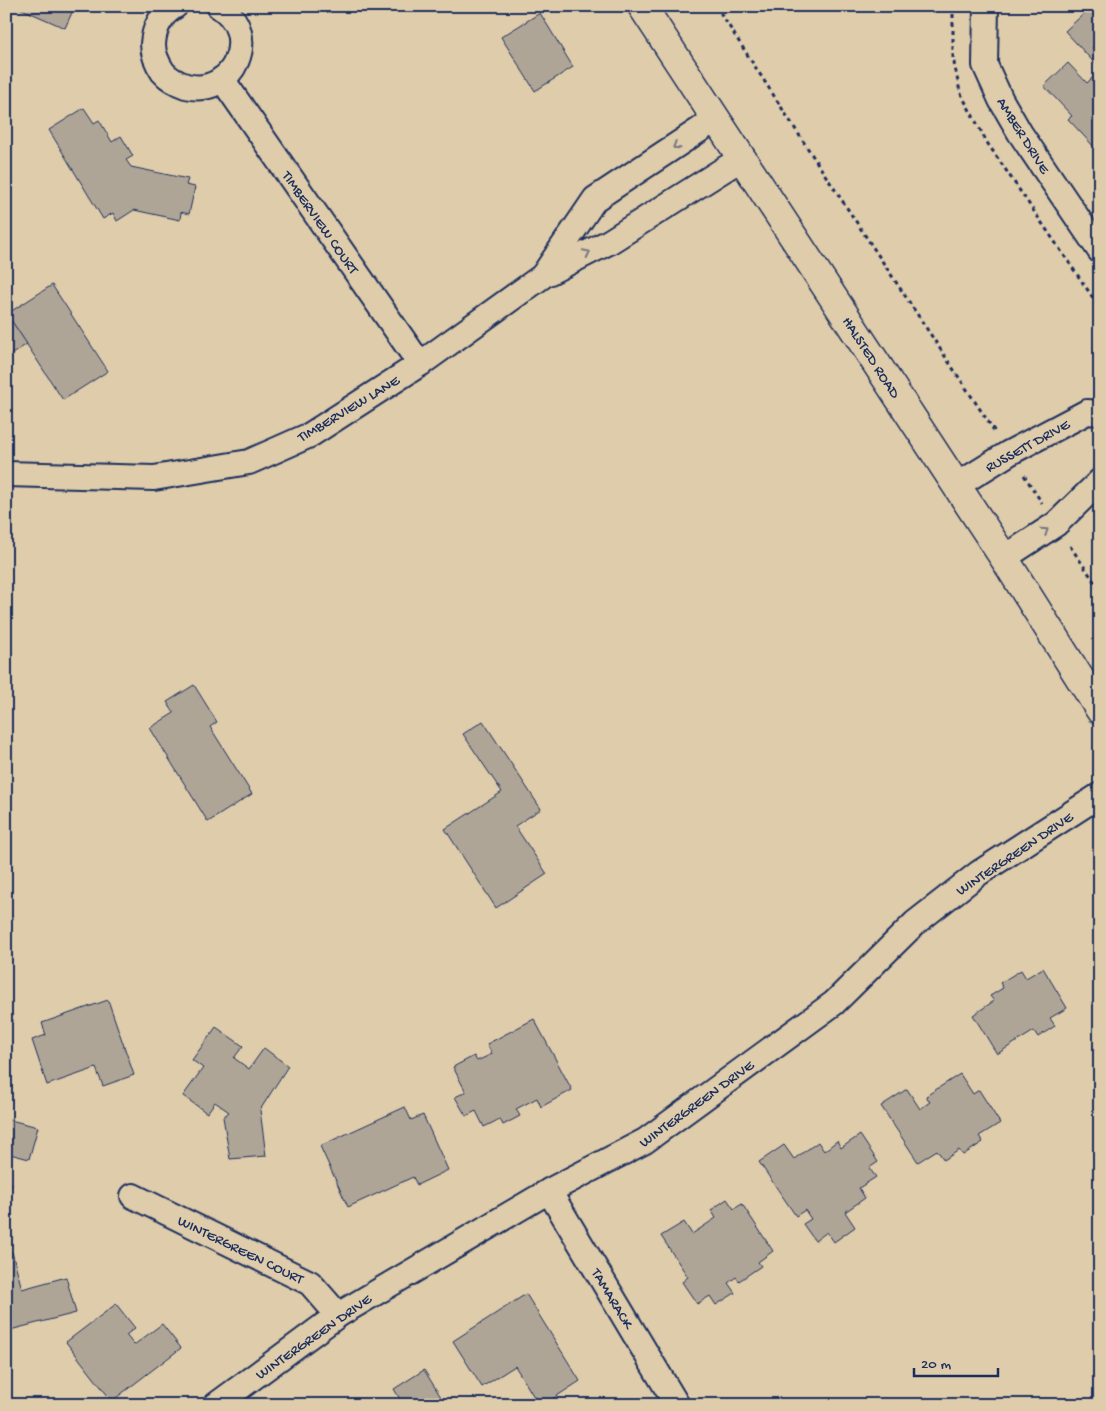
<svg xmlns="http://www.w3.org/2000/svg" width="1106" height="1411" font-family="'Gochi Hand',sans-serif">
  <rect width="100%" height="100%" fill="#dfccaa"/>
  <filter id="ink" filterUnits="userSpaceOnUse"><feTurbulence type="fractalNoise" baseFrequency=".02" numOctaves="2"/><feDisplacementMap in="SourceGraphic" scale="10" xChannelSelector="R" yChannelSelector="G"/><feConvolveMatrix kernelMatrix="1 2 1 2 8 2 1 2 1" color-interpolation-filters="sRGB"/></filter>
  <g filter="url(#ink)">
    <!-- building -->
    <g fill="#afa597" stroke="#1b2f5e">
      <path d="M 15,6 L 75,6 L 65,28 Z"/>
      <path d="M 1089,9 L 1100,20 L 1100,41 L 1092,48 L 1100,48 L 1100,69 L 1065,31 Z"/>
      <path d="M 540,13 L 573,67 L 535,91 L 501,37 Z"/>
      <path d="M 1068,63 L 1087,83 L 1100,70 L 1100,146 L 1096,149 L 1068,119 L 1072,116 L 1044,86 Z"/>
      <path d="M 84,108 L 94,123 L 99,120 L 112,142 L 121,136 L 133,156 L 126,160 L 131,167 L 188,179 L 186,185 L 195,187 L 189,214 L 181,212 L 180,220 L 134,210 L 117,221 L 113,213 L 103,219 L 49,130 Z"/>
      <path d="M 52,285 L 108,371 L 63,400 L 7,314 Z"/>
      <path d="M 7,314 L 27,344 L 6,358 L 6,315 Z"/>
      <path d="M 194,685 L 217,722 L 210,727 L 252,794 L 208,822 L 150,728 L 174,713 L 167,702 Z"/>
      <path d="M 483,721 L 541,809 L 515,826 L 547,874 L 496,908 L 445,829 L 502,792 L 463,734 Z"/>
      <path d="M 1043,968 L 1067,1008 L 1050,1018 L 1055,1026 L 1038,1037 L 1034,1031 L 997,1054 L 973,1015 L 994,1001 L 990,996 L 1003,988 L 1000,983 L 1021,970 L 1026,978 Z"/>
      <path d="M 108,1000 L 134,1075 L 103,1086 L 96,1068 L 47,1085 L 32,1040 L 46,1035 L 42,1023 Z"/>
      <path d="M 534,1019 L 572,1090 L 541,1107 L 537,1098 L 516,1109 L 520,1116 L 503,1125 L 500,1119 L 484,1127 L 476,1111 L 466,1116 L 455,1097 L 466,1092 L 453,1067 L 474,1056 L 477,1061 L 492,1054 L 487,1044 Z"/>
      <path d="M 216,1027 L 243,1046 L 234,1058 L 249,1069 L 264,1048 L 288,1066 L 260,1110 L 266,1156 L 230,1159 L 223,1117 L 229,1112 L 215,1102 L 207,1113 L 183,1096 L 203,1068 L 192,1060 Z"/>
      <path d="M 960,1074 L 973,1094 L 979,1090 L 1000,1123 L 979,1136 L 983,1142 L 963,1155 L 959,1150 L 944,1160 L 937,1150 L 918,1162 L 881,1106 L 907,1089 L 920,1109 L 930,1102 L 926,1096 Z"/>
      <path d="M 405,1107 L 411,1120 L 423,1115 L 448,1170 L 417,1185 L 413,1177 L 348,1207 L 320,1146 Z"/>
      <path d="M 6,1119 L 38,1127 L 29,1159 L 10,1154 L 6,1171 Z"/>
      <path d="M 860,1135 L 878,1162 L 869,1168 L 876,1177 L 859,1188 L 865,1198 L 845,1212 L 855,1227 L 834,1242 L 827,1232 L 815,1241 L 803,1224 L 811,1219 L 805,1210 L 796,1216 L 759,1162 L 784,1145 L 794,1159 L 818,1142 L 824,1151 L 837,1141 L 841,1148 Z"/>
      <path d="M 6,1182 L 12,1183 L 6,1206 Z"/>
      <path d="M 727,1199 L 734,1209 L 742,1204 L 773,1251 L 758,1262 L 761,1266 L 739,1281 L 736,1277 L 728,1283 L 735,1293 L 716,1305 L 710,1296 L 697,1304 L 682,1282 L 688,1277 L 661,1236 L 684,1222 L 692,1234 L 716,1218 L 711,1210 Z"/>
      <path d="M 12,1252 L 22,1289 L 66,1277 L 76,1313 L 10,1330 L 6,1317 L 6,1253 Z"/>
      <path d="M 526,1294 L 580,1381 L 543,1405 L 539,1405 L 515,1366 L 482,1387 L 453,1341 Z"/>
      <path d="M 116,1304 L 135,1328 L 126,1335 L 134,1345 L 162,1324 L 181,1348 L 112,1401 L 66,1342 Z"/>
      <path d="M 424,1370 L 446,1405 L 402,1405 L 403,1404 L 394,1389 Z"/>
      <path d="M 389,1399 L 392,1405 L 380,1405 Z"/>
    </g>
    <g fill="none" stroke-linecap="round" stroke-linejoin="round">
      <defs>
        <g id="street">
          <path d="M 175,6 C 161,14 154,29 153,44 C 153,54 157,63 163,72 C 169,79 177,83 186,86 C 234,98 262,33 219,6"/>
          <path d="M 986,6 L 985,65 L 1001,100 L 1020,133 L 1100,251"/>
          <path d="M 222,79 L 420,364"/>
          <path d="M 544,274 L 595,199 L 716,119"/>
          <path d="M 6,474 L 154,478 L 249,462 L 310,435 L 420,364 L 544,275 L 609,242 L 742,158"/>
          <path d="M 956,486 L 1009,453 L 1087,412 L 1100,413"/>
          <path d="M 1004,558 L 1056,524 L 1100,481"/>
          <path d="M 549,1191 L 677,1405"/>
          <path d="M 133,1196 L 310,1283 L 338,1315"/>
          <path d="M 216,1405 L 338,1315 L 549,1191 L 645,1141 L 834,1003 L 915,923 L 979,873 L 1100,795"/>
        </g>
        <path id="secondary" d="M 642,6 L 1004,558 L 1100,710"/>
      </defs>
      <!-- street casing -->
      <use href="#street" stroke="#1b2f5e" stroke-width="28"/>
      <!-- secondary casing -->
      <use href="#secondary" stroke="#1b2f5e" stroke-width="31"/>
      <!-- path -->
      <g stroke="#1b2f5e" stroke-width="3" stroke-dasharray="4 4" stroke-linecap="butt">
        <path d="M 716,6 L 814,158 L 995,432"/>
        <path d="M 953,6 L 953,58 L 960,92 L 988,144 L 1100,308"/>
        <path d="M 1024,475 L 1042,503"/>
        <path d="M 1070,546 L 1100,590"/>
      </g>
      <!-- street -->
      <use href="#street" stroke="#dfccaa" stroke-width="24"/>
      <!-- secondary -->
      <use href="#secondary" stroke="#dfccaa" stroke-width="28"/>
    </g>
    <!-- one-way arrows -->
    <defs><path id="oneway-chevron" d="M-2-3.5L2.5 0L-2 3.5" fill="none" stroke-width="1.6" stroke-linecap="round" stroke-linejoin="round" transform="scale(1.25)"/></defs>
    <g stroke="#737680">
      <use href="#oneway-chevron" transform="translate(676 146) rotate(147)"/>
      <use href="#oneway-chevron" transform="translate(587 253) rotate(-26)"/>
      <use href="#oneway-chevron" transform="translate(1045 531) rotate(-34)"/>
    </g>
  </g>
  <g text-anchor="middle" stroke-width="4.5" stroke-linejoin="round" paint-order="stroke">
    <!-- street labels -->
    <g font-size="15" fill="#1b2f5e" stroke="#dfccaa">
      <text transform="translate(1024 135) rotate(58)" y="5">AMBER DRIVE</text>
      <text transform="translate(321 222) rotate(55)" y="5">TIMBERVIEW COURT</text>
      <text transform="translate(872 357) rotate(57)" y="5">HALSTED ROAD</text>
      <text transform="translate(348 408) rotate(-31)" y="5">TIMBERVIEW LANE</text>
      <text transform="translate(1027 445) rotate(-29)" y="5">RUSSETT DRIVE</text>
      <text transform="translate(1014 853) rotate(-34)" y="5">WINTERGREEN DRIVE</text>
      <text transform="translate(696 1103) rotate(-36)" y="5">WINTERGREEN DRIVE</text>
      <text transform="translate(241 1249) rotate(26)" y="5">WINTERGREEN COURT</text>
      <text transform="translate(613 1298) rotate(59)" y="5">TAMARACK</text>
      <text transform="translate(313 1336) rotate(-35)" y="5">WINTERGREEN DRIVE</text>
    </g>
  </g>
  <!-- margin -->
  <rect width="1106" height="1411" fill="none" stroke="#dfccaa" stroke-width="25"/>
  <rect x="12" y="12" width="1081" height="1386" fill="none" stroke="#1b2f5e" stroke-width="2" filter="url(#ink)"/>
  <!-- scale -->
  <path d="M914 1368v8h84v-8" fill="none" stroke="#1b2f5e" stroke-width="2.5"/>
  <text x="921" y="1368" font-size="15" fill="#1b2f5e" stroke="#dfccaa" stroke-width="4" paint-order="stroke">20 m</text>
</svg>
